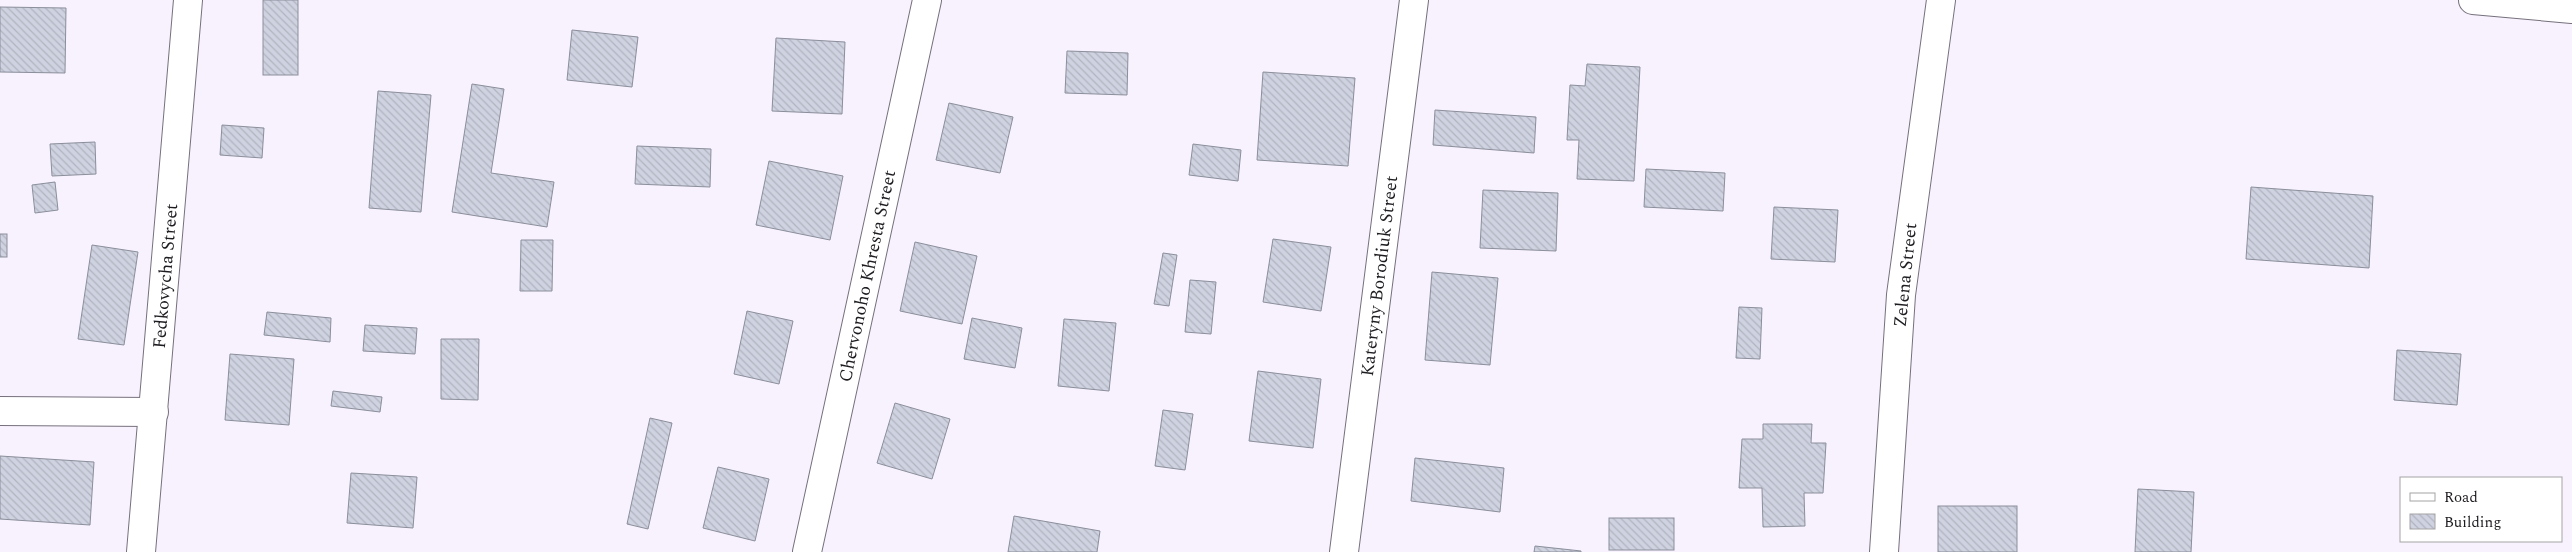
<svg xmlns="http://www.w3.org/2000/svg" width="2572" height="552" font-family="Spectral,serif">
  <defs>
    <pattern id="building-back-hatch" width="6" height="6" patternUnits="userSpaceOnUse" patternTransform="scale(1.25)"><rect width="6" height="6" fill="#cfd2e0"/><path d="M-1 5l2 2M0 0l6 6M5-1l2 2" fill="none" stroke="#b1b4c0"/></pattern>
  </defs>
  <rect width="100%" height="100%" fill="#f7f2fd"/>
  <!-- building -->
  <g fill="url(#building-back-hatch)" stroke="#8b8e9b">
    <rect x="263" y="0" width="35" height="75"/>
    <path d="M 0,7 L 66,8 L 65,73 L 0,72 Z"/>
    <path d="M 572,30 L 638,37 L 632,87 L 567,80 Z"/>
    <path d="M 776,38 L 845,42 L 842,114 L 772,111 Z"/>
    <path d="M 1067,51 L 1128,53 L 1127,95 L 1065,93 Z"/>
    <path d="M 1587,64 L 1640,67 L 1634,181 L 1577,179 L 1579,140 L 1567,140 L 1570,85 L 1585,86 Z"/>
    <path d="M 1263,72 L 1355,78 L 1348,166 L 1257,160 Z"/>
    <path d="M 472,84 L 504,89 L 491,173 L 554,182 L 547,227 L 452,212 Z"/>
    <path d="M 378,91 L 431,95 L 421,212 L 369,208 Z"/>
    <path d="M 949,103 L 1013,117 L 1000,173 L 936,160 Z"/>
    <path d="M 1435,110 L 1536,117 L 1534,153 L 1433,145 Z"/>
    <path d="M 222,125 L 264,128 L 262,158 L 220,155 Z"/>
    <path d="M 95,142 L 96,174 L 52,176 L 50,144 Z"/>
    <path d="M 1193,144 L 1241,150 L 1238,181 L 1189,175 Z"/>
    <path d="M 637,146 L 711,149 L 710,187 L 635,184 Z"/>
    <path d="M 769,161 L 843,176 L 830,240 L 756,225 Z"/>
    <path d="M 1646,169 L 1725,173 L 1723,211 L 1644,207 Z"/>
    <path d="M 55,182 L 58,210 L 35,213 L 32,185 Z"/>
    <path d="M 2251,187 L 2373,196 L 2369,268 L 2246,259 Z"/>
    <path d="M 1483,190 L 1558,193 L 1556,251 L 1480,248 Z"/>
    <path d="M 1774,207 L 1838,210 L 1835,262 L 1771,259 Z"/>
    <rect x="0" y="234" width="7" height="23"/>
    <path d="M 1273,239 L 1331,247 L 1321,311 L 1263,302 Z"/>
    <path d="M 521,240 L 553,240 L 552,291 L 520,291 Z"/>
    <path d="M 915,242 L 977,256 L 962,324 L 900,311 Z"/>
    <path d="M 92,245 L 138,252 L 124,345 L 78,339 Z"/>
    <path d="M 1163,253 L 1177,255 L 1169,306 L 1154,304 Z"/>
    <path d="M 1432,272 L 1498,278 L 1490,365 L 1425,360 Z"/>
    <path d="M 1190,280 L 1216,282 L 1211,334 L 1185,332 Z"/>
    <path d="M 1739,307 L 1762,308 L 1760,359 L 1736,358 Z"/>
    <path d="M 747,311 L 793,321 L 779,384 L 734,374 Z"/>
    <path d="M 267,312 L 331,318 L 330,342 L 264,335 Z"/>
    <path d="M 972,318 L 1022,328 L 1015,368 L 964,359 Z"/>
    <path d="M 1064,319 L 1116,323 L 1109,391 L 1058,386 Z"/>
    <path d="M 365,325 L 417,328 L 415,354 L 363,351 Z"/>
    <path d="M 441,339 L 479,339 L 478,400 L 441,399 Z"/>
    <path d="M 2397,350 L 2461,354 L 2457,405 L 2394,400 Z"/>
    <path d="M 230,354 L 294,359 L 289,425 L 225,420 Z"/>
    <path d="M 1258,371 L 1321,379 L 1313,448 L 1249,441 Z"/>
    <path d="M 333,391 L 382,397 L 380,412 L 331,406 Z"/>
    <path d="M 895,403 L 950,419 L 932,479 L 877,463 Z"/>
    <path d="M 1163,410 L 1193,414 L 1185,470 L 1155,466 Z"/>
    <path d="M 650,418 L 672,423 L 648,529 L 627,524 Z"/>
    <path d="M 1763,424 L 1812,424 L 1811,443 L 1826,443 L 1823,493 L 1804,493 L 1805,526 L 1763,527 L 1762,488 L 1739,488 L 1742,439 L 1763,439 Z"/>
    <path d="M 0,456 L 94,462 L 90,525 L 0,519 Z"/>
    <path d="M 1415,458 L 1504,468 L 1500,512 L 1411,501 Z"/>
    <path d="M 718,467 L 769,479 L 755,541 L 703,528 Z"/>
    <path d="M 351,473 L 417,477 L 413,528 L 347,523 Z"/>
    <path d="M 2138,489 L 2194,492 L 2191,552 L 2135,552 Z"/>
    <rect x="1938" y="506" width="79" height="46"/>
    <path d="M 1014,516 L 1100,531 L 1097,552 L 1008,552 Z"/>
    <rect x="1609" y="518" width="65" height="32"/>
    <path d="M 1535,546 L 1581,551 L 1581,552 L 1534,552 Z"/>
  </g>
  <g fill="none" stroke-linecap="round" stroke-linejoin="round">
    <defs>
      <g id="minor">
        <path d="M 0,411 L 154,412"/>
        <path d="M 141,552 L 188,0"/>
        <path d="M 807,552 L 927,0"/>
        <path d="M 1344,552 L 1414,0"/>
        <path d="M 1884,552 L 1901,295 L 1941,0"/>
      </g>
      <path id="tertiary" d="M 2473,0 L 2572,9"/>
    </defs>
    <!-- minor casing -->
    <use href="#minor" stroke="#76707c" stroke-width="30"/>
    <!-- tertiary casing -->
    <use href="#tertiary" stroke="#76707c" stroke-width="30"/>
    <!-- minor -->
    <use href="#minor" stroke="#fff" stroke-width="28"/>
    <!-- tertiary -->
    <use href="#tertiary" stroke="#fff" stroke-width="28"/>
  </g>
  <g text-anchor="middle" stroke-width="5" stroke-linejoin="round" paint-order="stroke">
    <!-- street labels -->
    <g font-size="18" fill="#1e1c20" stroke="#fff">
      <text transform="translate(1905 275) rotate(-84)" y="6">Zelena Street</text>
      <text transform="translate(165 276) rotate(-85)" y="6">Fedkovycha Street</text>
      <text transform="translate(867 276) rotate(-78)" y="6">Chervonoho Khresta Street</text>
      <text transform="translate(1379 276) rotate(-83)" y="6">Kateryny Borodiuk Street</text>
    </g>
  </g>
  <!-- legend -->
  <rect x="2400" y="477" width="162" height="65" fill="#ffffff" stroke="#a5a4a6"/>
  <rect x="2410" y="493" width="25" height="8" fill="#ffffff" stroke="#a5a4a6"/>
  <text x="2444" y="502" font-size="15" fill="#1e1c20">Road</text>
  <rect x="2410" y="514" width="25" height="15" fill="url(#building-back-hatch)" stroke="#a5a4a6"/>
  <text x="2444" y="527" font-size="15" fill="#1e1c20">Building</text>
</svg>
